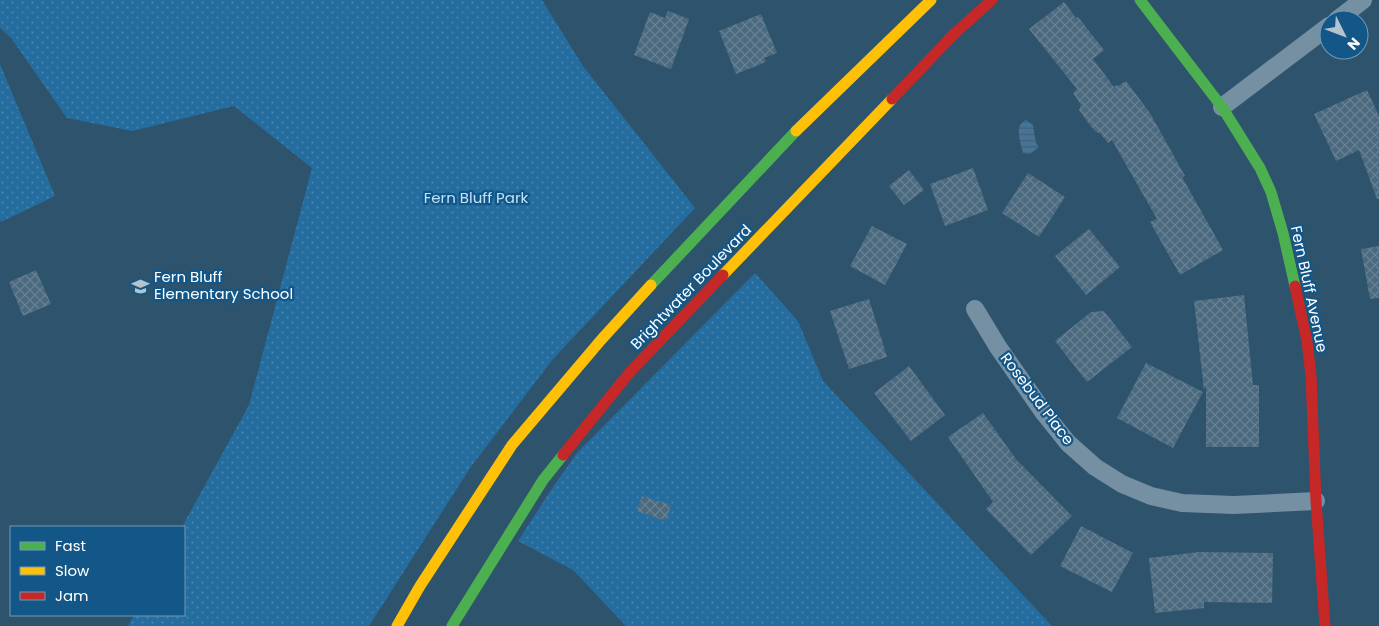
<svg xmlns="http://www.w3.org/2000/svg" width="1379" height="626" font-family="Poppins,sans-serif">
  <defs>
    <pattern id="park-dots" width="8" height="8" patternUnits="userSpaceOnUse" patternTransform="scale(1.25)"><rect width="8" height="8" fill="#246d9e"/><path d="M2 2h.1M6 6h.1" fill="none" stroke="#4583ad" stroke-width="1.8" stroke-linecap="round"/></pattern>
    <pattern id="water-rules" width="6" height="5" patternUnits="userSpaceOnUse" patternTransform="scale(1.25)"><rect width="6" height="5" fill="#447598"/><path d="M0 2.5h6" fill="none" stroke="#485e6e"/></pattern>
    <pattern id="building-cross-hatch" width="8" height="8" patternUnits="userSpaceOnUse" patternTransform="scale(1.25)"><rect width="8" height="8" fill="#4c6a7f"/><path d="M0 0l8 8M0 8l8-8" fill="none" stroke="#678092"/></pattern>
  </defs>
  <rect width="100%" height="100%" fill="#2e536d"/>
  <!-- park -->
  <g fill="url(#park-dots)">
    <path d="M 0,0 L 542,0 L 583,66 L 695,208 L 553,359 L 470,468 L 369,626 L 128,626 L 134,615 L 184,615 L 184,527 L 182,527 L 249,405 L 312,168 L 234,106 L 132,131 L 67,118 L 11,38 L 0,28 Z"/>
    <path d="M 0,64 L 55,196 L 1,222 L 0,219 Z"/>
    <path d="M 755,273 L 798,321 L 823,381 L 1052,626 L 626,626 L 573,570 L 518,541 L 553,487 L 577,453 Z"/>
  </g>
  <!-- water -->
  <path fill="url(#water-rules)" d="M 1026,120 L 1033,125 L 1036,143 L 1039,147 L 1030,154 L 1023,153 C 1021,142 1013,126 1026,120 Z"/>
  <!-- building -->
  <g fill="url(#building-cross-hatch)">
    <path d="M 1064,2 L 1076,18 L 1078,17 L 1104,50 L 1093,59 L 1114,87 L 1117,85 L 1118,86 L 1126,81 L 1150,113 L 1185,176 L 1182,177 L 1223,250 L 1180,275 L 1150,222 L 1157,219 L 1112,140 L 1108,143 L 1100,133 L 1096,132 L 1089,124 L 1079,110 L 1081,105 L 1073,93 L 1077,89 L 1029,29 Z"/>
    <path d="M 668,11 L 689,19 L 671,69 L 634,55 L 650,12 L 665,18 Z"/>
    <path d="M 761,14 L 777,53 L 764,58 L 766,62 L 736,74 L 719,31 Z"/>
    <path d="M 1367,90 L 1379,116 L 1379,199 L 1377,199 L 1359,150 L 1336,161 L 1314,114 Z"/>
    <path d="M 973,168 L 988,210 L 945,226 L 930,184 Z"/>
    <path d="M 909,170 L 924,190 L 904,205 L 889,186 Z"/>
    <path d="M 1028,173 L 1065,197 L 1039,237 L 1002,213 Z"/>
    <path d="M 872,226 L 907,244 L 885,285 L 850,266 Z"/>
    <path d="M 1089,229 L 1120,267 L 1086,295 L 1055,256 Z"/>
    <path d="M 1379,246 L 1379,298 L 1370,299 L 1361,249 Z"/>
    <path d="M 36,270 L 51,304 L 23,316 L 9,282 Z"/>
    <path d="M 1244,295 L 1253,385 L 1259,385 L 1259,447 L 1206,447 L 1206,385 L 1204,390 L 1194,301 Z"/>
    <path d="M 869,299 L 887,357 L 849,369 L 830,311 Z"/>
    <path d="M 1104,311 L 1132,347 L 1087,382 L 1055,341 L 1091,312 Z"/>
    <path d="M 1146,363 L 1203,392 L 1173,448 L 1117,418 Z"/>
    <path d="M 909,366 L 945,415 L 911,441 L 874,393 Z"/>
    <path d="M 983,413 L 1016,459 L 1072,516 L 1031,555 L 986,509 L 993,502 L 948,437 Z"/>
    <path d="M 642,496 L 671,505 L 666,521 L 637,511 Z"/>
    <path d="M 1081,526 L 1133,553 L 1112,592 L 1060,566 Z"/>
    <path d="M 1199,552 L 1273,553 L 1272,603 L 1204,602 L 1204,608 L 1155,613 L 1149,558 Z"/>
  </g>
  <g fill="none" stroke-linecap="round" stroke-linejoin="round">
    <!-- street -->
    <g stroke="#758fa3" stroke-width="18">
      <path d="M 1337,20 L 1363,0"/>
      <path d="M 1222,107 L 1329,26"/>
      <path d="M 975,309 L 998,347 L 1044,413 L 1068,443 L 1095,467 L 1122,484 L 1151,496 L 1182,503 L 1234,505 L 1316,501"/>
    </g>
    <!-- fast -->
    <g stroke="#4caf50" stroke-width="11">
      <path d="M 1140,0 L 1222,107 L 1260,168 L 1271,192 L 1283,233 L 1295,286"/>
      <path d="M 651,285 L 796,131"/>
      <path d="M 452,626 L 543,480 L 563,455"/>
    </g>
    <!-- slow -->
    <g stroke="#ffc107" stroke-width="11">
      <path d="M 796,131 L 931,0"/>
      <path d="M 723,275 L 892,99"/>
      <path d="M 397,626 L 420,586 L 512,445 L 601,340 L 651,285"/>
    </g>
    <!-- jam -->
    <g stroke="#c62828" stroke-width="11">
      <path d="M 892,99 L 954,34 L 992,0"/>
      <path d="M 1295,286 L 1307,341 L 1311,376 L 1316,501 L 1325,626"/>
      <path d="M 563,455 L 630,372 L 723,275"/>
    </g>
  </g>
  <!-- icons -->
  <defs>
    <symbol id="school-bare" viewBox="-9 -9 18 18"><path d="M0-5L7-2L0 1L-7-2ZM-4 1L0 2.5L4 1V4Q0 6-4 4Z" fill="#b6c3cc" stroke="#135788" stroke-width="2.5" paint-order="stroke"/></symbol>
  </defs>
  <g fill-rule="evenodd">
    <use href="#school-bare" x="128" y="274" width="25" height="25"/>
  </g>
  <g text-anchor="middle" stroke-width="4.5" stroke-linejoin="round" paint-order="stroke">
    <!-- park labels -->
    <g font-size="15" fill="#bfe3fb" stroke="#135788">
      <text x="476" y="203">Fern Bluff Park</text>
    </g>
    <!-- poi labels -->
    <g font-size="15" fill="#fff" stroke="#135788" text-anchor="start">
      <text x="154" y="282">Fern Bluff<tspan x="154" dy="17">Elementary School</tspan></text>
    </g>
    <!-- street labels -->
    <g font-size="15" fill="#fff" stroke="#135788">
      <text transform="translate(691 287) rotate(-46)" y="5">Brightwater Boulevard</text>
      <text transform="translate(1309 289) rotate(78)" y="5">Fern Bluff Avenue</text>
      <text transform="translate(1037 399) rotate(53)" y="5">Rosebud Place</text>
    </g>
  </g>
  <!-- legend -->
  <rect x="10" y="526" width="175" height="90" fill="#135788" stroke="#719ab8"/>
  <rect x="20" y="542" width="25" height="8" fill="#4caf50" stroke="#719ab8"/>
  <text x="55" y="551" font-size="15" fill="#ffffff">Fast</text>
  <rect x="20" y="567" width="25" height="8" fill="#ffc107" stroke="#719ab8"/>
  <text x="55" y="576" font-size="15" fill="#ffffff">Slow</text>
  <rect x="20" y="592" width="25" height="8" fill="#c62828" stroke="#719ab8"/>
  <text x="55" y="601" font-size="15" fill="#ffffff">Jam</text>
  <!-- north arrow -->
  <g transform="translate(1344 35) rotate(132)"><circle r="24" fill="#135788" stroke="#719ab8"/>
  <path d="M0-4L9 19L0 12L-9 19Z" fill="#b6c3cc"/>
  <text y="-8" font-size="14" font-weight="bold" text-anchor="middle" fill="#ffffff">N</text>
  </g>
</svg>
